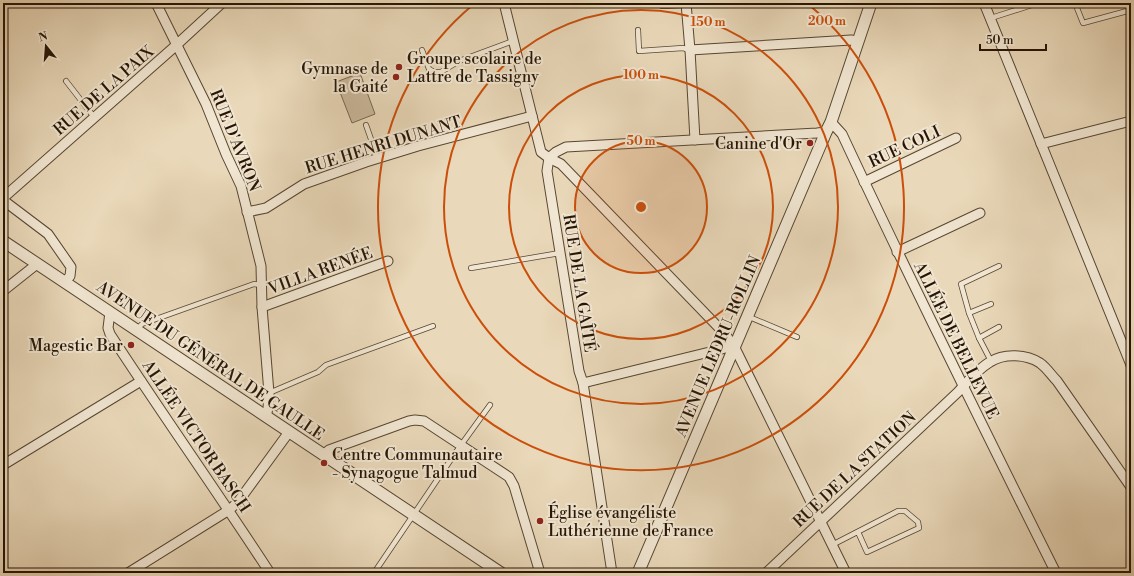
<svg xmlns="http://www.w3.org/2000/svg" width="1134" height="576" font-family="'Libre Bodoni',serif">
  <rect width="100%" height="100%" fill="#e9d8b9"/>
  <filter id="stains"><feTurbulence type="fractalNoise" baseFrequency=".005" numOctaves="4"/><feColorMatrix values="0 0 0 0 .2 0 0 0 0 .09 0 0 0 0 .02 0 0 0 .5 -.17"/></filter>
  <radialGradient id="worn" r=".72"><stop offset=".6" stop-color="#630" stop-opacity="0"/><stop offset="1" stop-color="#630" stop-opacity=".3"/></radialGradient>
  <!-- green -->
  <path fill="#c8b79a" stroke="#776650" d="M 360,73 L 375,114 L 352,123 L 336,82 Z"/>
  <g fill="none" stroke-linecap="round" stroke-linejoin="round">
    <defs>
      <g id="service">
        <path d="M 1075,3 L 1083,23 L 1131,10"/>
        <path d="M 662,6 L 686,5"/>
        <path d="M 991,18 L 1038,3"/>
        <path d="M 638,30 L 639,51 L 683,48 L 690,50"/>
        <path d="M 422,50 L 429,69 L 434,72 L 441,72 L 459,61 L 513,41"/>
        <path d="M 66,81 L 94,117"/>
        <path d="M 366,125 L 378,159"/>
        <path d="M 471,268 L 560,253"/>
        <path d="M 969,313 L 991,304"/>
        <path d="M 747,316 L 797,337"/>
        <path d="M 136,330 L 142,324 L 254,284 L 261,285"/>
        <path d="M 979,338 L 999,327"/>
        <path d="M 991,361 L 979,338 L 969,313 L 961,284 L 999,266"/>
        <path d="M 269,393 L 318,372 L 326,365 L 433,326"/>
        <path d="M 832,545 L 898,511 L 905,511 L 918,522 L 919,528 L 867,552 L 858,532"/>
        <path d="M 374,573 L 456,452 L 490,405"/>
      </g>
      <g id="minor">
        <path d="M 156,3 L 206,104 L 226,154 L 241,186 L 261,266 L 262,307 L 269,393 L 268,408 L 266,417"/>
        <path d="M 504,3 L 541,152 L 549,158 L 561,164 L 724,333 L 734,346 L 846,573"/>
        <path d="M 686,3 L 690,50 L 695,140"/>
        <path d="M 984,3 L 1131,365"/>
        <path d="M 690,50 L 851,40 L 857,41"/>
        <path d="M 831,122 L 842,134 C 911,282 983,427 1056,573"/>
        <path d="M 1041,144 L 1131,121"/>
        <path d="M 549,158 L 547,171 L 579,371 L 583,383 L 612,573"/>
        <path d="M 549,158 L 556,152 L 566,147 L 817,133 L 826,132"/>
        <path d="M 864,182 L 956,138"/>
        <path d="M 3,198 L 172,49 L 222,3"/>
        <path d="M 3,200 L 48,234 L 71,267 L 70,276 L 65,282"/>
        <path d="M 247,212 L 266,208 L 304,184 L 366,162 L 418,146 L 532,116"/>
        <path d="M 897,252 L 980,213"/>
        <path d="M 3,291 L 37,264"/>
        <path d="M 262,307 L 388,261"/>
        <path d="M 110,312 L 108,328 L 110,334 C 162,414 218,493 270,573"/>
        <path d="M 583,383 L 734,346"/>
        <path d="M 323,455 L 329,450 L 409,421 L 415,420 L 424,421 L 509,477 L 514,486 L 540,573"/>
        <path d="M 3,465 L 141,381"/>
        <path d="M 128,573 L 229,510 L 238,502 L 289,432"/>
        <path d="M 766,573 L 958,392 C 968,381 978,369 990,362 C 1004,353 1026,354 1040,363 C 1047,368 1051,375 1057,381 L 1131,487"/>
      </g>
      <g id="tertiary">
        <path d="M 3,241 L 501,573"/>
        <path d="M 638,573 L 826,132 L 831,122 L 871,3"/>
      </g>
    </defs>
    <!-- service casing -->
    <use href="#service" stroke="#574632" stroke-width="6"/>
    <!-- minor casing -->
    <use href="#minor" stroke="#574632" stroke-width="11"/>
    <!-- tertiary casing -->
    <use href="#tertiary" stroke="#574632" stroke-width="13"/>
    <!-- service -->
    <use href="#service" stroke="#f1e6d2" stroke-width="4.5"/>
    <!-- minor -->
    <use href="#minor" stroke="#f1e6d2" stroke-width="9"/>
    <!-- tertiary -->
    <use href="#tertiary" stroke="#f1e6d2" stroke-width="11"/>
  </g>
  <!-- distance rings -->
  <circle cx="641" cy="207" r="66" fill="#cb4f0b" fill-opacity=".12"/>
  <g fill="none" stroke="#cb4f0b" stroke-width="2">
    <circle cx="641" cy="207" r="66"/>
    <circle cx="641" cy="207" r="132"/>
    <circle cx="641" cy="207" r="197"/>
    <path d="M808 4A263 263 0 1 1 474 4"/>
  </g>
  <!-- markers -->
  <g fill="#8f2418" stroke="#f1e6d2" stroke-width="1.5">
    <circle cx="399" cy="67" r="4"/>
    <circle cx="396" cy="77" r="4"/>
    <circle cx="810" cy="143" r="4"/>
    <circle cx="131" cy="345" r="4"/>
    <circle cx="324" cy="463" r="4"/>
    <circle cx="540" cy="521" r="4"/>
  </g>
  <g text-anchor="middle" stroke-width="4" stroke-linejoin="round" paint-order="stroke">
    <!-- poi labels -->
    <g font-size="16" fill="#261505" stroke="#f1e6d2" text-anchor="start">
      <text x="407" y="64">Groupe scolaire de<tspan x="407" dy="18">Lattre de Tassigny</tspan></text>
      <text x="388" y="74" text-anchor="end">Gymnase de<tspan x="388" dy="18">la Gaité</tspan></text>
      <text x="802" y="149" text-anchor="end">Canine d'Or</text>
      <text x="123" y="351" text-anchor="end">Magestic Bar</text>
      <text x="332" y="460">Centre Communautaire<tspan x="332" dy="18">- Synagogue Talmud</tspan></text>
      <text x="548" y="518">Église évangéliste<tspan x="548" dy="18">Luthérienne de France</tspan></text>
    </g>
    <!-- street labels -->
    <g font-size="16" fill="#261505" stroke="#f1e6d2">
      <text transform="translate(103 90) rotate(-41)" y="6">RUE DE LA PAIX</text>
      <text transform="translate(236 140) rotate(68)" y="6">RUE D'AVRON</text>
      <text transform="translate(383 144) rotate(-17)" y="6">RUE HENRI DUNANT</text>
      <text transform="translate(904 146) rotate(-25)" y="6">RUE COLI</text>
      <text transform="translate(320 270) rotate(-20)" y="6">VILLA RENÉE</text>
      <text transform="translate(580 283) rotate(81)" y="6">RUE DE LA GAÎTÉ</text>
      <text transform="translate(957 340) rotate(64)" y="6">ALLÉE DE BELLEVUE</text>
      <text transform="translate(717 346) rotate(-67)" y="6">AVENUE LEDRU-ROLLIN</text>
      <text transform="translate(211 360) rotate(34)" y="6">AVENUE DU GÉNÉRAL DE GAULLE</text>
      <text transform="translate(197 436) rotate(56)" y="6">ALLÉE VICTOR BASCH</text>
      <text transform="translate(854 469) rotate(-43)" y="6">RUE DE LA STATION</text>
    </g>
  </g>
  <circle cx="641" cy="207" r="6" fill="#cb4f0b" stroke="#f1e6d2" stroke-width="2"/>
  <g font-size="12" text-anchor="middle" font-weight="bold" fill="#cb4f0b" stroke="#f1e6d2" stroke-width="4" stroke-linejoin="round" paint-order="stroke">
    <text x="827" y="25">200 m</text>
    <text x="708" y="26">150 m</text>
    <text x="641" y="79">100 m</text>
    <text x="641" y="145">50 m</text>
  </g>
  <!-- margin -->
  <rect width="1134" height="576" fill="none" stroke="#e9d8b9" stroke-width="16"/>
  <rect x="4" y="4" width="1126" height="568" fill="none" stroke="#261505" stroke-width="2"/>
  <rect x="8" y="8" width="1118" height="560" fill="none" stroke="#261505"/>
  <!-- north arrow -->
  <g transform="translate(46 46) rotate(343)" stroke="#f1e6d2" stroke-width="3" paint-order="stroke">
  <path d="M0-3L7 15L0 10L-7 15Z" fill="#261505"/>
  <text y="-6" font-size="11" font-weight="bold" text-anchor="middle" fill="#261505">N</text>
  </g>
  <!-- scale -->
  <path d="M980 44v6h66v-6" fill="none" stroke="#261505" stroke-width="2"/>
  <text x="986" y="44" font-size="12" fill="#261505" stroke="#f1e6d2" stroke-width="3" paint-order="stroke">50 m</text>
  <rect width="100%" height="100%" filter="url(#stains)"/>
  <rect width="100%" height="100%" fill="url(#worn)"/>
</svg>
